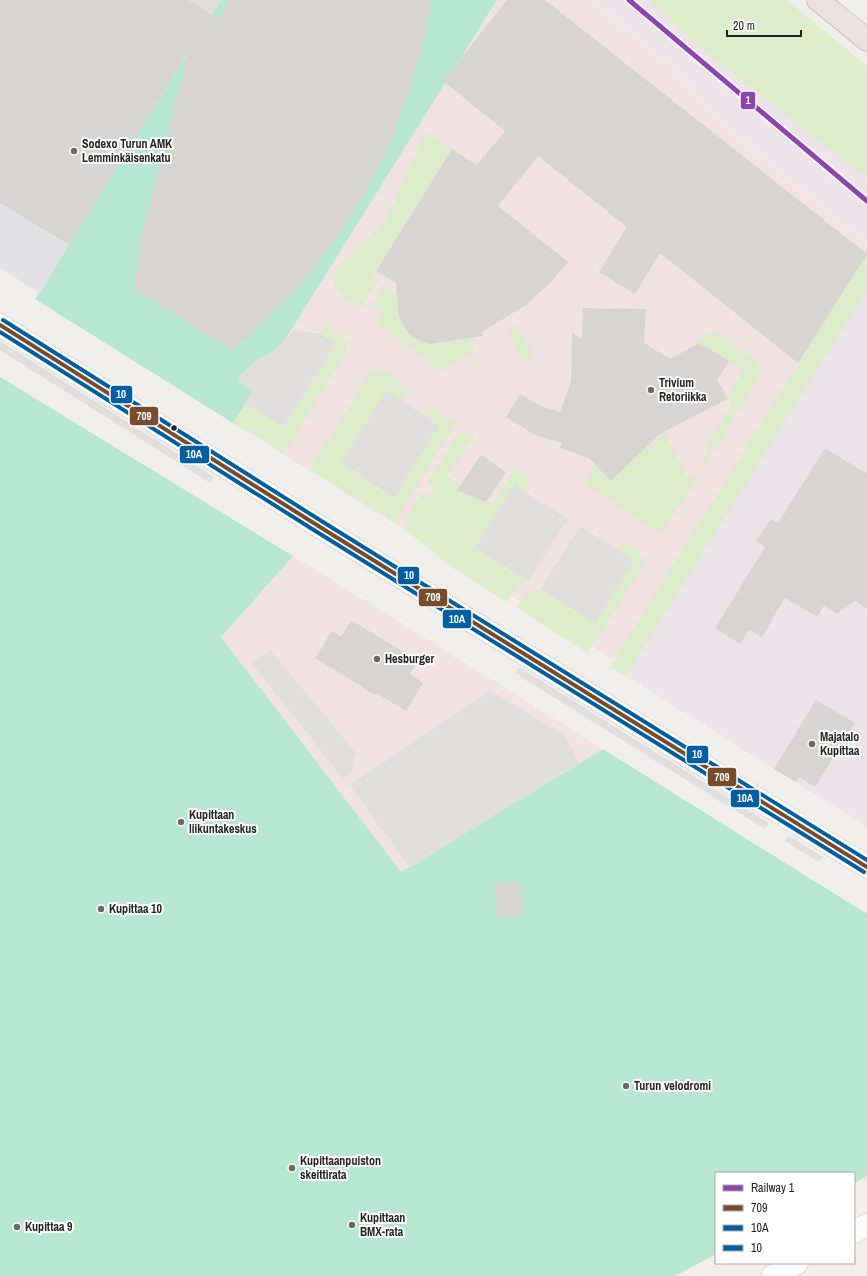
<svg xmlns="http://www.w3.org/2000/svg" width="867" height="1276" font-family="'Archivo Narrow',sans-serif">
  <rect width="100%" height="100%" fill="#f0eeeb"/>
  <!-- commercial -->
  <g fill="#f1e3e1">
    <path d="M 497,0 L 592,0 L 674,69 L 717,119 L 867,244 L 867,290 L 630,670 L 233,423 Z"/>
    <path d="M 293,556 L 603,749 L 401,872 L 221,637 Z"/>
  </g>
  <!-- industrial -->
  <g fill="#ede4e9">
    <path d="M 592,0 L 649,0 L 691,40 L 867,178 L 867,244 L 717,119 L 674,69 Z"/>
    <path d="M 867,290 L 867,827 L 626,676 Z"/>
  </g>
  <!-- grass -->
  <g fill="#ddeccb">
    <path d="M 649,0 L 787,0 L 867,66 L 867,178 L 691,40 Z"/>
    <path d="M 425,133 L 452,149 L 372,276 L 378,280 L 360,309 L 343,297 L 334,286 L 335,269 L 386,222 Z"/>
    <path d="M 867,254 L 867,290 L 626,676 L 610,667 Z"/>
    <path d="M 383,287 L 397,293 C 398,344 424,352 468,337 L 474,350 L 441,371 L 377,322 L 382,312 L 372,304 Z"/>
    <path d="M 326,324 L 345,339 L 348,349 L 284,454 L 202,403 L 229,394 L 283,427 L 336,344 L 320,334 Z"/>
    <path d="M 515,325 L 533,352 L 525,365 L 508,332 Z"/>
    <path d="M 716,331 L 759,366 L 761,373 L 706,464 L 703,458 L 709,454 L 706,447 L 731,406 L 728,399 L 743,370 L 699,343 L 699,340 Z"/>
    <path d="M 387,371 L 407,387 L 408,392 L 402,401 L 386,391 L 394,496 L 439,425 L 424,415 L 430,405 L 455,424 L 399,514 L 399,519 L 397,524 L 310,470 L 370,374 Z"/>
    <path d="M 462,429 L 474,438 L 446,476 L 460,484 L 458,490 L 494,505 L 515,468 L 531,479 L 523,491 L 514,486 L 475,548 L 528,581 L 517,586 L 507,602 L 454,569 L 404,529 L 407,523 L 407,518 L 423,492 L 430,497 L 435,489 L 427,484 Z"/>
    <path d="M 664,432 L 687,478 L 693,476 L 696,480 L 664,530 L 658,532 L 585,483 L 596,465 L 612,481 Z"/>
    <path d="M 626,543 C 634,549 645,553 643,565 L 588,653 L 517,608 L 526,595 L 541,589 L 595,622 L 634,560 L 618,550 L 622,544 Z"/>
  </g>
  <!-- pitch -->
  <g fill="#b7e6d2">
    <path d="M 221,0 L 497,0 L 233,423 L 35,299 Z"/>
    <path d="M 0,377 L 293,556 L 221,637 L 401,872 L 603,749 L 867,914 L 867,1176 L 854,1183 L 854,1173 L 716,1173 L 716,1254 L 675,1276 L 0,1276 Z"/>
  </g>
  <!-- parking -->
  <g fill="#e0dfde">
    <path d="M 188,0 L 221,0 L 212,15 Z"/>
    <path d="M 294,331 L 319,333 L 336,343 L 283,427 L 245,403 L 252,392 L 237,379 L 254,361 L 272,352 Z"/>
    <path d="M 0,341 L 214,477 L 210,483 L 0,350 Z"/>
    <path d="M 386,391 L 439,425 L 394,497 L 341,463 Z"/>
    <path d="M 514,485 L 568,519 L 528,581 L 475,548 Z"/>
    <path d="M 580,526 L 634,560 L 595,623 L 541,589 Z"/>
    <path d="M 270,650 L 356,753 L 351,772 L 343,779 L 252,663 Z"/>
    <path d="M 519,667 L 769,823 L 765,829 L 515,673 Z"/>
    <path d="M 490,691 L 565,736 L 579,763 L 410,868 L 350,785 Z"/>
    <path d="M 788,835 L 823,857 L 819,862 L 785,841 Z"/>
  </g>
  <!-- plaza -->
  <path fill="#e2e1e5" d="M 0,203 L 69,245 L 40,293 L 0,268 Z"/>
  <!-- building -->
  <g fill="#d7d4d2">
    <path d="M 0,0 L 188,0 L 219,19 L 229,0 L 431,0 L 425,35 L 410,90 L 390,144 L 364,195 L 330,247 L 294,291 L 254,331 L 232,350 L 133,288 L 143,231 L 189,51 L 69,245 L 0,203 Z"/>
    <path d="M 507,0 L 545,0 L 867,254 L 798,363 L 660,253 L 635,294 L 599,272 L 627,227 L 538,156 L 498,206 L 568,262 L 551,282 L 526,305 L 482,332 L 483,336 L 430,344 L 422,342 L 409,334 L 399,317 L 396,283 L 376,271 L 452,149 L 477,165 L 505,131 L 443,81 Z"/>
    <path d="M 583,308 L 646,309 L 644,343 L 670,359 L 699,343 L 729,361 L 717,380 L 728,399 L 660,434 L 611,481 L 589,458 L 560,448 L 562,443 L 535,435 L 506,417 L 520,394 L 540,406 L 560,412 L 571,382 L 572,332 L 582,339 Z"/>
    <path d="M 825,448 L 867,474 L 867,609 L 855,601 L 837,614 L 824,606 L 817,617 L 785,598 L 762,637 L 749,630 L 740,644 L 715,628 L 765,547 L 756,541 L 771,519 L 778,523 Z"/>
    <path d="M 481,455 L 506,472 L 486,502 L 457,490 Z"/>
    <path d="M 351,620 L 418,661 L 410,674 L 423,683 L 406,711 L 376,693 L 375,695 L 315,658 L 332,631 L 341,637 Z"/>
    <path d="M 816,700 L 855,723 L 815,787 L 799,777 L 796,782 L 774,769 Z"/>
    <path d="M 520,882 L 523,915 L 498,918 L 495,884 Z"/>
  </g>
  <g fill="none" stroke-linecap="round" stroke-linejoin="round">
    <defs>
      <g id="minor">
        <path d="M 0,325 L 320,527 L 867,867"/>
        <path d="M 854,1232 L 867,1225"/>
        <path d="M 773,1276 L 797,1263"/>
      </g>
      <path id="highway" d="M 818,0 L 867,40"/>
    </defs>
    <!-- minor casing -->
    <use href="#minor" stroke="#c9c8c7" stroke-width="23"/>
    <!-- highway casing -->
    <use href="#highway" stroke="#c5a2ac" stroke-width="23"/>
    <!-- minor -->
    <use href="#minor" stroke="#fdfcfc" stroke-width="22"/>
    <!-- highway -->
    <use href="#highway" stroke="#ece0e2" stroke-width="22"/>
    <defs>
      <path id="bus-1" d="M 0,325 L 320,527 L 867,867"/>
      <path id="bus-2" d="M 0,332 L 317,532 L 864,872"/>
      <path id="bus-3" d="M 3,320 L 323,522 L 867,860"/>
    </defs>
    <!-- bus-1 casing -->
    <use href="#bus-1" stroke="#fff" stroke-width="7"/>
    <!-- bus-2 casing -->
    <use href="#bus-2" stroke="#fff" stroke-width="7"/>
    <!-- bus-3 casing -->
    <use href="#bus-3" stroke="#fff" stroke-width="7"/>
    <!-- bus-1 -->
    <use href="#bus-1" stroke="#7a4b2a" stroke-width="4"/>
    <!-- bus-2 -->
    <use href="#bus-2" stroke="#005ea1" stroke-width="4"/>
    <!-- bus-3 -->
    <use href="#bus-3" stroke="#005ea1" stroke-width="4"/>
    <defs>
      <path id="rail-1" d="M 629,0 L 867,201"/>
    </defs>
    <!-- rail-1 casing -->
    <use href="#rail-1" stroke="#fff" stroke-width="8"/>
    <!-- rail-1 -->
    <use href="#rail-1" stroke="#8e44ad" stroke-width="5"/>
  </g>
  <!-- markers -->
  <g fill="#6a6968" stroke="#fff" stroke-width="1.5">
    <circle cx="74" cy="151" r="4"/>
    <circle cx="651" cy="390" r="4"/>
    <circle cx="377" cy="659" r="4"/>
    <circle cx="812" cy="744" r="4"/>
    <circle cx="181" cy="822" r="4"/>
    <circle cx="101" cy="909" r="4"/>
    <circle cx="626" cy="1086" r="4"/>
    <circle cx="292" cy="1168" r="4"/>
    <circle cx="352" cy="1225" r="4"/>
    <circle cx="17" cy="1227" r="4"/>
  </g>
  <circle fill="#222" stroke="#fff" stroke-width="1.5" cx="174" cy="428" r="3.5"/>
  <g text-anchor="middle" stroke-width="4" stroke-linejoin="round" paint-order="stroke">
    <!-- poi labels -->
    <g font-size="12" font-weight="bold" fill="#222" stroke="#fff" text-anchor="start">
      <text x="82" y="148">Sodexo Turun AMK<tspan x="82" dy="14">Lemminkäisenkatu</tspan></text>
      <text x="659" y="387">Trivium<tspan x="659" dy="14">Retoriikka</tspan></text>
      <text x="385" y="663">Hesburger</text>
      <text x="820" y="741">Majatalo<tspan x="820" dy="14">Kupittaa</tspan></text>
      <text x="189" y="819">Kupittaan<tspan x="189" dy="14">liikuntakeskus</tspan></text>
      <text x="109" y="913">Kupittaa 10</text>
      <text x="634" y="1090">Turun velodromi</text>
      <text x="300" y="1165">Kupittaanpuiston<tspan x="300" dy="14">skeittirata</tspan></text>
      <text x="360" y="1222">Kupittaan<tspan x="360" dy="14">BMX-rata</tspan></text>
      <text x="25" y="1231">Kupittaa 9</text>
    </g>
  </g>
  <g stroke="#fff" stroke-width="1.5">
    <rect x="740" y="91" width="16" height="19" rx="4" fill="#8e44ad"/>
    <rect x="110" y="385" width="23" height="19" rx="4" fill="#005ea1"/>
    <rect x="129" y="406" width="30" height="20" rx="4" fill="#7a4b2a"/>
    <rect x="179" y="445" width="31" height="19" rx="4" fill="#005ea1"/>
    <rect x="397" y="566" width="23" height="19" rx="4" fill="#005ea1"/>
    <rect x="418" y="588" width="30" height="19" rx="4" fill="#7a4b2a"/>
    <rect x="442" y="609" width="30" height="20" rx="4" fill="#005ea1"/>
    <rect x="686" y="745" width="23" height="19" rx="4" fill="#005ea1"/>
    <rect x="707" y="767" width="30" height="20" rx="4" fill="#7a4b2a"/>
    <rect x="730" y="789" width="30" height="19" rx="4" fill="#005ea1"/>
  </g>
  <g font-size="11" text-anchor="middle" font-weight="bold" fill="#fff">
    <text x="748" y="104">1</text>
    <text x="121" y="398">10</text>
    <text x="144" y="420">709</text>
    <text x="194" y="458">10A</text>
    <text x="409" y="579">10</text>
    <text x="433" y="601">709</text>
    <text x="457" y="623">10A</text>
    <text x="697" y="758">10</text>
    <text x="722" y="781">709</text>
    <text x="745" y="802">10A</text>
  </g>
  <!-- legend -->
  <rect x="715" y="1172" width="140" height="92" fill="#ffffff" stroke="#a7a7a7"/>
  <rect x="723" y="1185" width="20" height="6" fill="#8e44ad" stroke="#a7a7a7"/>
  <text x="751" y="1192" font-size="12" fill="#222222">Railway 1</text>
  <rect x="723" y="1205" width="20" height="6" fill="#7a4b2a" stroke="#a7a7a7"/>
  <text x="751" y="1212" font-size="12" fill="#222222">709</text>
  <rect x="723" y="1225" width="20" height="6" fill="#005ea1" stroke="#a7a7a7"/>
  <text x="751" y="1232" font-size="12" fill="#222222">10A</text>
  <rect x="723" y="1245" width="20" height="6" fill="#005ea1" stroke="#a7a7a7"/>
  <text x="751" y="1252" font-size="12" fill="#222222">10</text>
  <!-- scale -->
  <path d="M727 30v6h74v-6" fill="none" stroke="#222222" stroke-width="2"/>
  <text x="733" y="30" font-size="12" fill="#222222" stroke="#ffffff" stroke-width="3" paint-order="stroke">20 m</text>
</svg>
